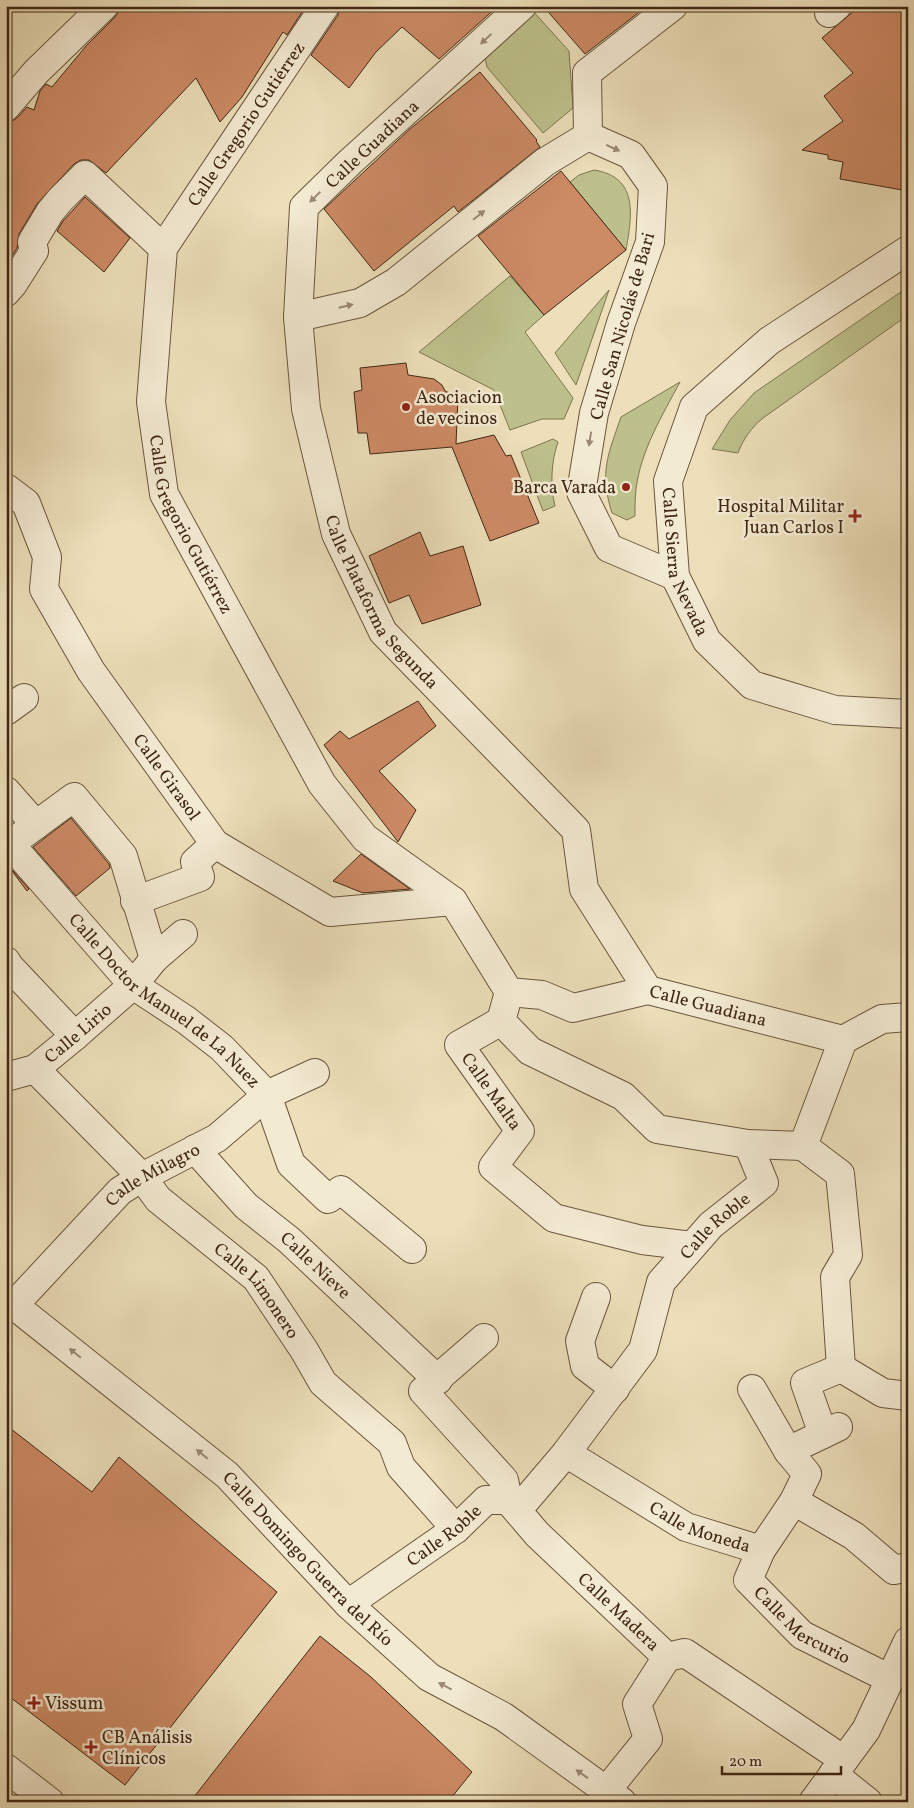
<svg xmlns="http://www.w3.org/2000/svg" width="914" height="1808" font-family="Vollkorn,serif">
  <rect width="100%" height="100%" fill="#ecdfb9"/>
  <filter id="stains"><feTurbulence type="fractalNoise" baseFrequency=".004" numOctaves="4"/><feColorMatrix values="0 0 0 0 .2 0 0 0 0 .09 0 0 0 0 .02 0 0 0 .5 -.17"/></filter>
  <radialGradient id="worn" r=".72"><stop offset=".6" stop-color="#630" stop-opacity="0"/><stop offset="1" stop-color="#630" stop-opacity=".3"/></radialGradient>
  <!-- green -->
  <g fill="#bdc08b" stroke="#7e7450">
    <path d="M 532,10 L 569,51 L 573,108 L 543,133 L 487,67 L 485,58 Z"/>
    <path d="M 594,170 C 639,177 632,216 626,250 L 570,182 L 579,175 Z"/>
    <path d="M 510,276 L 544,315 L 525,332 L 573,398 L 564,419 L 542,419 L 510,430 L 494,390 L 419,352 Z"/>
    <path d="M 908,287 L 908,315 L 763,418 C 752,427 743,439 738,453 L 712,449 L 730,420 L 754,393 Z"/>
    <path d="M 609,290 L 576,385 L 555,353 Z"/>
    <path d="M 680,382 C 662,416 641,450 636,489 C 635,498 635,507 635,516 L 627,520 L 612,513 C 599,472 608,455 621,417 Z"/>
    <path d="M 553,439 L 558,442 C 551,462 550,486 555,506 L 543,511 L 521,452 Z"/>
  </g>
  <!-- building -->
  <g fill="#cc8a65" stroke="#402714">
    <path d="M 119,6 L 306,6 L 287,35 L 283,32 L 242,97 L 220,122 L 196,78 L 106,173 L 89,160 L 81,160 L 74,164 L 37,204 L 19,234 L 17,248 L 6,266 L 6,155 L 11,122 L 18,117 L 27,107 L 34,110 L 40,91 L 46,84 L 52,87 L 86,46 L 115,17 L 119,11 Z"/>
    <path d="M 340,6 L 498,6 L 439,59 L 402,27 L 376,52 L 349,88 L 311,55 L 338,15 Z"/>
    <path d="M 543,6 L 647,6 L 585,54 Z"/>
    <path d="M 860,6 L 908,6 L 908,191 L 840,179 L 843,162 L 828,159 L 828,155 L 802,150 L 843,121 L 824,96 L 853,73 L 822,38 Z"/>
    <path d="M 480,72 L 537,140 L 536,141 L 540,147 L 458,212 L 454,206 L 374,271 L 324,209 L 410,129 Z"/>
    <path d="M 561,171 L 626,250 L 544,315 L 478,236 Z"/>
    <path d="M 85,197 L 130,238 L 104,272 L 57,231 L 63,221 Z"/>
    <path d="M 406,363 L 408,375 L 434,379 L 442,385 L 445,391 L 458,397 L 456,444 L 494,435 L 506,456 L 511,455 L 539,523 L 490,541 L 452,447 L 370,454 L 367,433 L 358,433 L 354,392 L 362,390 L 360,368 Z"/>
    <path d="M 420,532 L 430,556 L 463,546 L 481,605 L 422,624 L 409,595 L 389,603 L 369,556 Z"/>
    <path d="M 418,701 L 436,726 L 379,771 L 416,810 L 398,842 L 324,745 L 340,731 L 349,739 Z"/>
    <path d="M 71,818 L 109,864 L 110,868 L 76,896 L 33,847 Z"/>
    <path d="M 361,854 L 410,889 L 363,893 L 333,881 Z"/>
    <path d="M 6,863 L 29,889 L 27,891 Z"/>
    <path d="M 6,1425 L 92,1492 L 119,1457 L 277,1592 L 125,1785 L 6,1694 Z"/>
    <path d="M 320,1636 L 371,1677 L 472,1772 L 448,1802 L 190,1802 Z"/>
  </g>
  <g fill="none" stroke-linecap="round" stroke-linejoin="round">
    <defs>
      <g id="minor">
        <path id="s1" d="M 325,6 L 163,248 L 151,402 L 164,494 L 322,784 L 365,838 L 453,901 L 509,992 L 542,995 L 573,1008 L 648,990"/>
        <path id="s2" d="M 522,6 L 350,162 L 304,207 L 298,317 L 306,409 L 336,534 L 383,632 L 576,830 L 584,889 L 648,990 L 843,1040 L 882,1019 L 908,1017"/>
        <path d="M 829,13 L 837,6"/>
        <path d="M 6,107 L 36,72 L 104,6"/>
        <path d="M 588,136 L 587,73 L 673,6"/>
        <path id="s3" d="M 908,250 L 769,341 L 694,407 L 668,481 L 675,576 L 707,641 L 752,685 L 835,710 L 908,714"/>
        <path d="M 6,292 L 13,284 L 34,251 L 32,242 L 50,212 L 60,200 L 85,175 L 163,248"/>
        <path d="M 298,317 L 360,303 L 396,282 L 545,162 L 588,136 L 631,155 L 653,186 L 650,242 L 621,323 L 594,413 L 581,492 L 609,548 L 675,576"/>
        <path id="s4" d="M 6,488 L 26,503 L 47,557 L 44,589 L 91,671 L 215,844 L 330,912 L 453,901"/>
        <path d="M 6,711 L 24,698"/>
        <path d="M 6,791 L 36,825"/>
        <path id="s5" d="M 10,844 L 133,985 L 186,1020 L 222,1048 L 267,1095 L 291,1164 L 328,1199 L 341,1190 L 412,1249"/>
        <path d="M 6,847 L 74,797 L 123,856 L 154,959"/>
        <path d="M 135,901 L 200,877 L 195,862 L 215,844"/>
        <path d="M 6,961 L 9,966 L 75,1036"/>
        <path d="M 509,992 L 501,1021 L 530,1051 L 623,1096 L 657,1129 L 748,1144 L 803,1146 L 843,1040"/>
        <path id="s6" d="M 501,1021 L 459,1045 L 520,1131 L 493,1167 L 554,1218 L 642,1240 L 692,1246"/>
        <path id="s7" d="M 35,1069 L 142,1177 L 158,1199 L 256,1278 L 304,1350 L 323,1383 L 392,1443 L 401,1467 L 456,1529"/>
        <path id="s8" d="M 6,1077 L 35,1069 L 75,1036 L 133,985 L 154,959 L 183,934"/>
        <path d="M 803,1146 L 840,1174 L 848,1255 L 835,1277 L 841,1368"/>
        <path id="s9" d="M 195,1149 L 246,1206 L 289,1240 L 438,1380"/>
        <path d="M 596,1297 L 580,1341 L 585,1366 L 615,1389"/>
        <path id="s10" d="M 6,1299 L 227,1475 L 348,1604 L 429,1677 L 504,1717 L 622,1802"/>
        <path id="s11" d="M 14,1305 L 120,1191 L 142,1177 L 217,1138 L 267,1095 L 315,1073"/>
        <path id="s12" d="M 484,1338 L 423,1391 L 504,1480 L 508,1500 L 537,1534 L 667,1657 L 685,1653 L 844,1760"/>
        <path d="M 841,1368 L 883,1393 L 908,1396"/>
        <path d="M 752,1389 L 788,1451"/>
        <path d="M 823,1434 L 805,1383 L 841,1368"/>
        <path id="s13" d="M 566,1453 L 686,1527 L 761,1550 L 794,1501 L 807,1474 L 788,1451 L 838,1427"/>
        <path d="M 794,1501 L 854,1536 L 894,1570 L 908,1567"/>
        <path id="s14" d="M 761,1550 L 748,1580 L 802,1635 L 890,1679"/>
        <path id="s15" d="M 348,1604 L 456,1529 L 486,1500 L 526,1500 L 566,1453 L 643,1350 L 661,1282 L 711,1225 L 764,1183 L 748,1144"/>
        <path d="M 6,1768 L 50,1802"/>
        <path d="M 833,1774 L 868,1802"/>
        <path d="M 606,1791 L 648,1739 L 637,1704 L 667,1657"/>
        <path d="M 813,1802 L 866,1730 L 908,1641"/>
      </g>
    </defs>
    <!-- minor casing -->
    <use href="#minor" stroke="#6b553d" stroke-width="30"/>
    <!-- minor -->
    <use href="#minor" stroke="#f3ead2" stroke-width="28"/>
  </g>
  <!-- one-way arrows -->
  <defs><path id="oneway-solid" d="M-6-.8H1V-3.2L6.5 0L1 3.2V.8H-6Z" transform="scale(1.25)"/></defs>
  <g fill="#9a8873">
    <use href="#oneway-solid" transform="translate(486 39) rotate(137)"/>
    <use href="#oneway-solid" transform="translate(613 148) rotate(24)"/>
    <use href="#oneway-solid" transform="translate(315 197) rotate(136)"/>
    <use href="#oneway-solid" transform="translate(479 215) rotate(-39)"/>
    <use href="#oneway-solid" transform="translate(346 306) rotate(-13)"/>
    <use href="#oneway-solid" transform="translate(590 439) rotate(99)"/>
    <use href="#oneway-solid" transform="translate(75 1353) rotate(-141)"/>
    <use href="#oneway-solid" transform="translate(202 1454) rotate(-141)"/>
    <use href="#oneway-solid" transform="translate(445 1686) rotate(-152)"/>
    <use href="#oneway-solid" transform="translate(582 1774) rotate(-144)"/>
  </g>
  <!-- markers -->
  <g fill="#8f2418" stroke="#f3ead2" stroke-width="2">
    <circle cx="406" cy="407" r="5"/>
    <circle cx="626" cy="487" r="5"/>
    <path d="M852.5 508.5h5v5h5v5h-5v5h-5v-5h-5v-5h5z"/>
    <path d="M31.5 1695.5h5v5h5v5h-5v5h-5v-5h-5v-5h5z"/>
    <path d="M88.5 1739.5h5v5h5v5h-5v5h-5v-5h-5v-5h5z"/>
  </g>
  <g text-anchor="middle" stroke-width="5" stroke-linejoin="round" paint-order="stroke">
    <!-- street labels -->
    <g font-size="18" fill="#402714" stroke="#f3ead2">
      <text transform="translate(246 124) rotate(-56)" y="6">Calle Gregorio Gutiérrez</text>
      <text transform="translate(372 144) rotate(-43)" y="6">Calle Guadiana</text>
      <text transform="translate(622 326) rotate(-74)" y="6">Calle San Nicolás de Bari</text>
      <text dy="6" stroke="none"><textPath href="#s1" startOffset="576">Calle Gregorio Gutiérrez</textPath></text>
      <text dy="6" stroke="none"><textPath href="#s3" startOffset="428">Calle Sierra Nevada</textPath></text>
      <text dy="6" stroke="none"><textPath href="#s2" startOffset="710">Calle Plataforma Segunda</textPath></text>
      <text dy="6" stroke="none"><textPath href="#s4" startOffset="340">Calle Girasol</textPath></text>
      <text dy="6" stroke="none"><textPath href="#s5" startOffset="221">Calle Doctor Manuel de La Nuez</textPath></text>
      <text dy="6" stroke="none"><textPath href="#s2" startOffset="1254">Calle Guadiana</textPath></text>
      <text dy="6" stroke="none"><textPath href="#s8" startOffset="86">Calle Lirio</textPath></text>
      <text dy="6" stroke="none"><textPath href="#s6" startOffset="105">Calle Malta</textPath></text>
      <text dy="6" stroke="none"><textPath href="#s11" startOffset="192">Calle Milagro</textPath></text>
      <text dy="6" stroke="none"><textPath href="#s15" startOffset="552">Calle Roble</textPath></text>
      <text dy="6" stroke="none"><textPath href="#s9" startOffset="168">Calle Nieve</textPath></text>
      <text dy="6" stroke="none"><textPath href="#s7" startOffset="315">Calle Limonero</textPath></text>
      <text dy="6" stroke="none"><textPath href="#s13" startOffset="154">Calle Moneda</textPath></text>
      <text dy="6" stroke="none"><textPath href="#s15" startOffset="118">Calle Roble</textPath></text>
      <text dy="6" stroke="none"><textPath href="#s10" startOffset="399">Calle Domingo Guerra del Río</textPath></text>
      <text dy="6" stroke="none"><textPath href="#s12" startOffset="379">Calle Madera</textPath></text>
      <text dy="6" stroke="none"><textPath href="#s14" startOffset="104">Calle Mercurio</textPath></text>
    </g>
    <!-- poi labels -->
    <g font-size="18" fill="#402714" stroke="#f3ead2" text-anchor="start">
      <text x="416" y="403">Asociacion<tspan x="416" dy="21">de vecinos</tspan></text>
      <text x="616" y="493" text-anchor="end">Barca Varada</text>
      <text x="844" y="512" text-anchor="end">Hospital Militar<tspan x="844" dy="21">Juan Carlos I</tspan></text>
      <text x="45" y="1709">Vissum</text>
      <text x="102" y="1743">CB Análisis<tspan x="102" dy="21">Clínicos</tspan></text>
    </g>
  </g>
  <!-- margin -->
  <rect width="914" height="1808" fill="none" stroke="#ecdfb9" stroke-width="25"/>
  <rect x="8" y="8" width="899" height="1793" fill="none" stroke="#402714" stroke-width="2.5"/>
  <rect x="12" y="12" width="889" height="1783" fill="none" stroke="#402714"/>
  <!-- scale -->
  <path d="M722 1766v8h119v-8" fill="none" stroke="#402714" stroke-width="2.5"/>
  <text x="729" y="1766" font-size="15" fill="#402714" stroke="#f3ead2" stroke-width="4" paint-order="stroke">20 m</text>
  <rect width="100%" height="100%" filter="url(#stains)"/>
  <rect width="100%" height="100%" fill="url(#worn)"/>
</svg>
